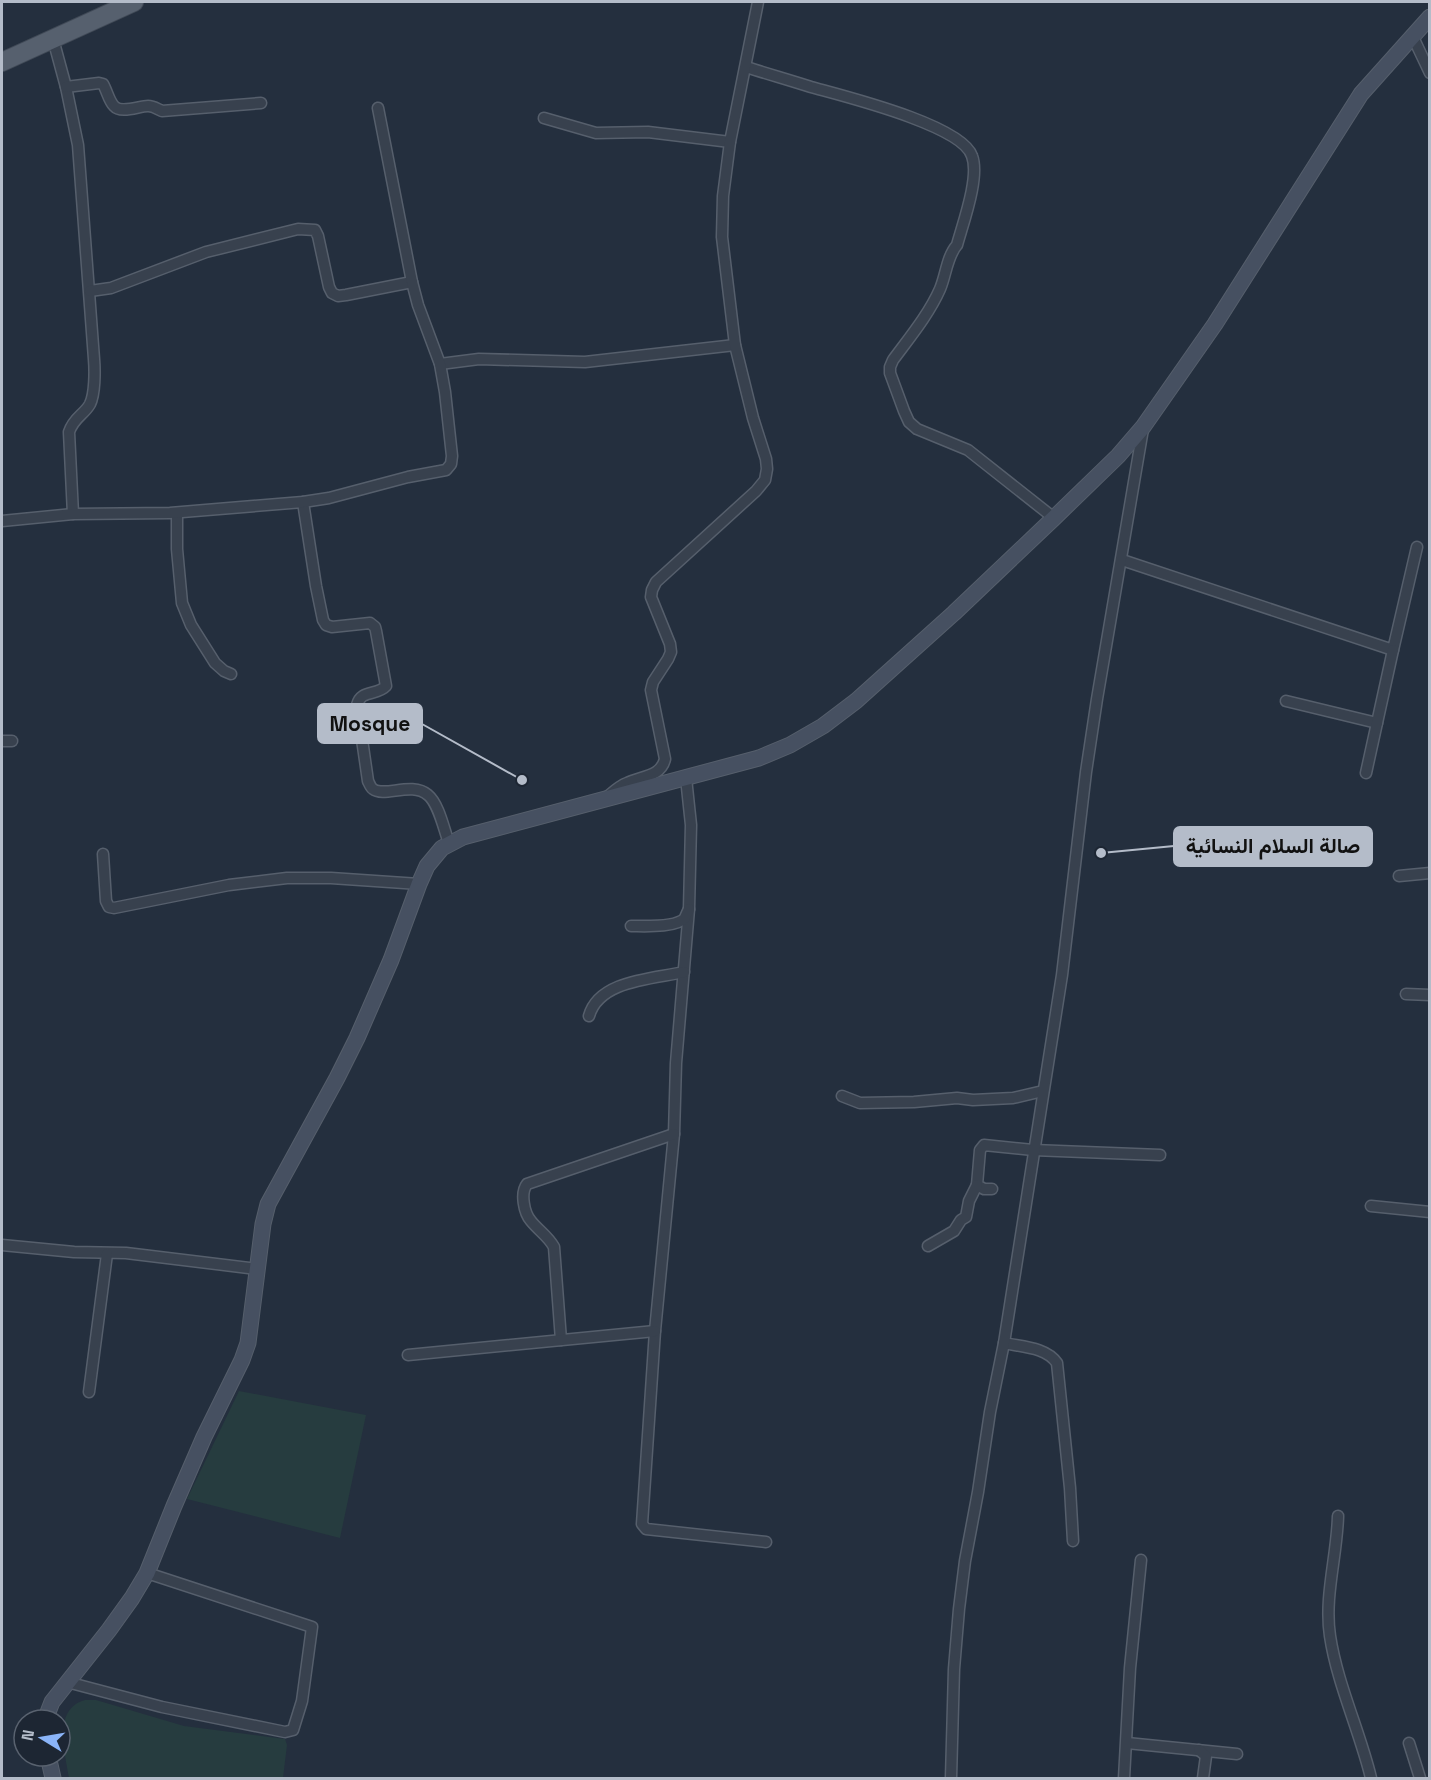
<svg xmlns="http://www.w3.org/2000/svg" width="1431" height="1780" font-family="'Space Grotesk',Vazirmatn,sans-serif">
  <rect width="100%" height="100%" fill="#242f3e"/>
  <!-- green -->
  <g fill="#263c3f">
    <path d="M 239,1391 L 366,1415 L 340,1538 L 187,1499 Z"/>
    <path d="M 85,1700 L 96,1700 L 184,1726 L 285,1739 L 287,1745 L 283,1778 L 69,1778 C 65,1754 52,1709 85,1700 Z"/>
  </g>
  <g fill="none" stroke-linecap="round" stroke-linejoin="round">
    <defs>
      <g id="minor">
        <path d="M 1412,35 L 1430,73"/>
        <path d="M 53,39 L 66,87 L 78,145 L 94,359 C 95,371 95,394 90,404 C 84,415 74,417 69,432 L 73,514"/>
        <path d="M 746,67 C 768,74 789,80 811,87 C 843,96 962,125 972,156 C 980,177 963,223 957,245 C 947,256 946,275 940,289 C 929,314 910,337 893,360 L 890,367 L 890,373 L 904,411 L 909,422 L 917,429 L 968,450 L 1054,518"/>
        <path d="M 66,87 L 99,83 L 103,84 C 107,91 109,101 114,106 C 121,114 139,106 148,106 C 154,106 157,109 162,111 L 261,103"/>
        <path d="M 544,118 L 596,133 L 648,132 L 730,142"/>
        <path d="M 90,291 L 111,288 L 206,252 L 298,229 L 315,230 L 318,236 L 329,287 L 332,293 L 338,296 L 346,295 L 412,282"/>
        <path d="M 440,364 L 479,359 L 585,362 L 735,345"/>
        <path d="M 303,502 L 316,586 L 323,620 L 326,625 L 332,627 L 370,623 L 375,627 L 376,631 L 386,686 C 377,696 361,689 357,705 L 368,781 C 369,783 371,788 373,789 C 384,798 412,781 428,795 C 439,804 444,830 449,843"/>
        <path d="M 177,513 L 177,549 L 182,603 L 191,625 L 215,663 L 224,671 L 231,674"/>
        <path d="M 2,521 L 73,514 L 170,513 L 303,502 L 329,498 L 408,477 L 446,470 L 451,464 L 452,456 L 445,392 L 440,364 L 418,305 L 412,282 L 378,108"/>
        <path d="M 1122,560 L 1393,650 L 1417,547"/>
        <path d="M 1286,701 L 1377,723"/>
        <path d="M 2,741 L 12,741"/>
        <path d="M 1366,773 L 1393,650"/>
        <path d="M 686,778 L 691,825 L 689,909 L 676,1063 L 674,1134 L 655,1331 L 642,1524 L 646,1529 L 766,1542"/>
        <path d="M 607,797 C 613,792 619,786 627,783 C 641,776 661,777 665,759 L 651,690 L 653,682 L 668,659 L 671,652 L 670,644 L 651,597 L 652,590 L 656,582 L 756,491 L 765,480 L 767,469 L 766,459 L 753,418 L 735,345 L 722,237 L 723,196 L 730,142 L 758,2"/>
        <path d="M 103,854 L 106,901 L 109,907 L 114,908 L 229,885 L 287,878 L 331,878 L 419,884"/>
        <path d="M 1399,876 L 1430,873"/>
        <path d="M 631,926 C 644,926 676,928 685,918 C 685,917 688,911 689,909"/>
        <path d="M 1406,994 L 1430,995"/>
        <path d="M 589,1016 C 599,980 653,979 684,972"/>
        <path d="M 842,1096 L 860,1103 L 914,1102 L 957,1098 L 973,1100 L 1013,1098 L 1043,1091"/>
        <path d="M 992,1189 L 984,1189 L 977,1185 L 980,1150 L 984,1145 L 1033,1150 L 1160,1155"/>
        <path d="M 1371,1206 L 1430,1212"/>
        <path d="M 2,1245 L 74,1252 L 126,1253 L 257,1269"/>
        <path d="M 928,1246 L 954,1231 L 961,1220 L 966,1217 L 969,1201 L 977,1185"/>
        <path d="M 561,1340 L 554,1247 C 548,1236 539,1231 531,1221 C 524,1213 520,1193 527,1184 L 674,1134"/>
        <path d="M 1004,1343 C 1022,1347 1046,1347 1057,1363 L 1070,1488 L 1073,1541"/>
        <path d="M 408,1355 L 655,1331"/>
        <path d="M 89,1392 L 107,1254"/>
        <path d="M 1338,1516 C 1337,1556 1324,1597 1330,1636 C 1337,1683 1360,1732 1371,1778"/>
        <path d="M 67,1682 L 162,1707 L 285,1732 L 293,1730 L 302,1701 L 312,1627 L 147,1573"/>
        <path d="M 1127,1743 L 1237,1754"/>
        <path d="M 1409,1743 L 1420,1778"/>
        <path d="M 1199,1750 L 1206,1756 L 1203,1778"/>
        <path d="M 951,1778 L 954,1669 L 959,1609 L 965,1561 L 978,1492 L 990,1412 L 1004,1343 L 1062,975 L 1086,772 L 1097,699 L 1143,429"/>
        <path d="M 1124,1778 L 1130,1668 L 1141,1560"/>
      </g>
      <g id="secondary">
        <path d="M 45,1720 L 52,1702 L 109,1630 L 132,1598 L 147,1573 L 174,1506 L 204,1437 L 242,1360 L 248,1343 L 263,1224 L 268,1204 L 337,1078 L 357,1038 L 391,960 L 419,884 L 427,866 L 442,848 L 463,837 L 759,758 L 790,745 L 823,726 L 856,701 L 954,613 L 1054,518 L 1118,456 L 1143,427 L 1215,324 L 1361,94 L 1430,17"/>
        <path d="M 48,1756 L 53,1778"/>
      </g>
      <path id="primary" d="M 2,62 L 134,2"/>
    </defs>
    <!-- minor casing -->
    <use href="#minor" stroke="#565f6c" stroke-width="13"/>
    <!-- secondary casing -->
    <use href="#secondary" stroke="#565f6c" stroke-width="17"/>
    <!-- primary casing -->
    <use href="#primary" stroke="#414a57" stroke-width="20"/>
    <!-- minor -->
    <use href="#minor" stroke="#38414e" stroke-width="10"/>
    <!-- secondary -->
    <use href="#secondary" stroke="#465061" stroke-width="15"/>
    <!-- primary -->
    <use href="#primary" stroke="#56606e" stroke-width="18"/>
  </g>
  <!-- callouts -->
  <path fill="none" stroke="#b4bcc9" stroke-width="2" d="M522 780L422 724M1101 853L1174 846"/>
  <g fill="#b4bcc9" stroke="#1d2633" stroke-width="2">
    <circle cx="522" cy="780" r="6"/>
    <circle cx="1101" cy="853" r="6"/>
  </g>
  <g fill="#b4bcc9" stroke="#b4bcc9" stroke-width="2">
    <rect x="318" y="704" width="104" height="39" rx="6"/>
    <rect x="1174" y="827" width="198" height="39" rx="6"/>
  </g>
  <g font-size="21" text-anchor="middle" font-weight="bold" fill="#111">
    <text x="370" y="731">Mosque</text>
    <text x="1273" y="853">صالة السلام النسائية</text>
  </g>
  <!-- border -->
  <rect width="1431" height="1780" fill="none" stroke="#b4bcc9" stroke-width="6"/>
  <!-- north arrow -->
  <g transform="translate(42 1738) rotate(281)"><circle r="28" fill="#1d2633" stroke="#59626f" stroke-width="1.5"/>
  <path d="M0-4.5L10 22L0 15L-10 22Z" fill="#8ab4f8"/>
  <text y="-9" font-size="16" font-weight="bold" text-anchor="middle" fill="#b4bcc9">N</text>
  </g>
</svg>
